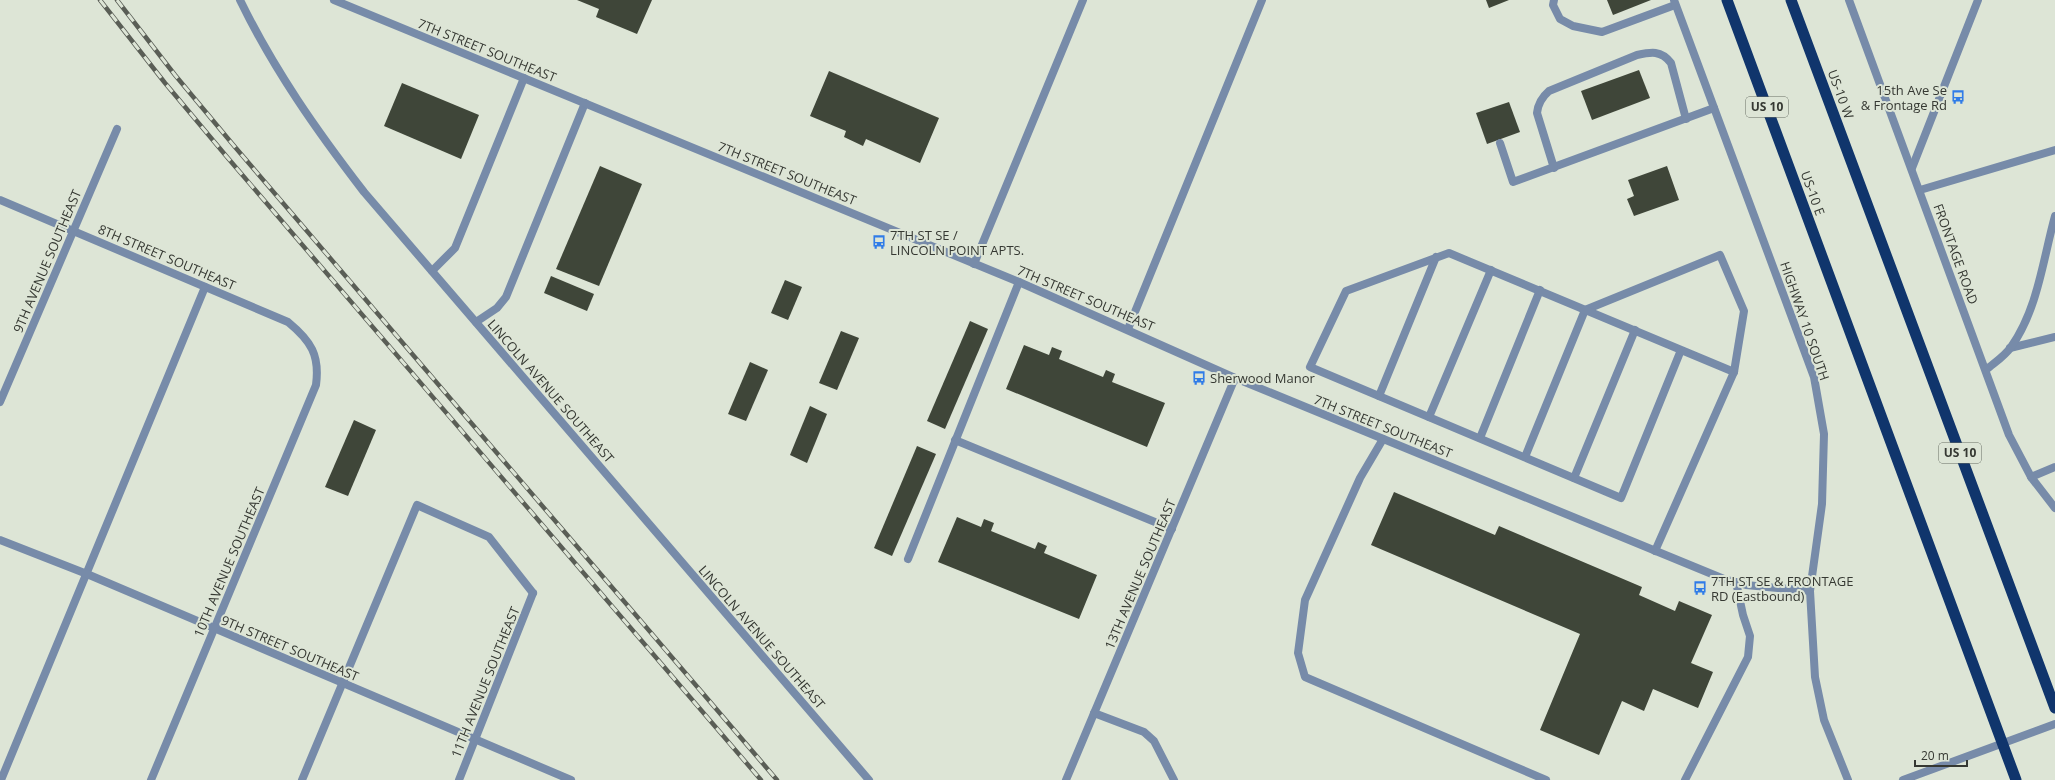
<svg xmlns="http://www.w3.org/2000/svg" width="2055" height="780" font-family="'Open Sans',sans-serif">
  <rect width="100%" height="100%" fill="#dde5d6"/>
  <!-- building -->
  <g fill="#3f4639">
    <path d="M 577,0 L 652,0 L 637,34 L 596,17 L 599,9 Z"/>
    <path d="M 1486,0 L 1509,0 L 1489,8 Z"/>
    <path d="M 1607,0 L 1651,0 L 1613,15 Z"/>
    <path d="M 1639,70 L 1650,98 L 1592,120 L 1581,91 Z"/>
    <path d="M 829,71 L 939,118 L 920,163 L 866,139 L 863,146 L 844,137 L 846,131 L 810,116 Z"/>
    <path d="M 402,83 L 479,115 L 461,159 L 384,126 Z"/>
    <path d="M 1509,102 L 1520,132 L 1487,144 L 1476,113 Z"/>
    <path d="M 600,166 L 642,184 L 599,286 L 556,269 Z"/>
    <path d="M 1667,166 L 1679,200 L 1634,216 L 1627,199 L 1634,196 L 1628,180 Z"/>
    <path d="M 551,276 L 594,294 L 587,311 L 544,293 Z"/>
    <path d="M 785,280 L 802,287 L 788,320 L 771,313 Z"/>
    <path d="M 970,321 L 988,329 L 945,429 L 927,421 Z"/>
    <path d="M 841,331 L 859,338 L 837,390 L 819,383 Z"/>
    <path d="M 1024,345 L 1049,355 L 1052,347 L 1062,351 L 1059,359 L 1103,377 L 1106,370 L 1115,374 L 1112,382 L 1165,403 L 1147,447 L 1006,389 Z"/>
    <path d="M 750,362 L 768,370 L 746,421 L 728,414 Z"/>
    <path d="M 810,406 L 827,414 L 807,463 L 790,455 Z"/>
    <path d="M 354,420 L 376,430 L 348,496 L 325,487 Z"/>
    <path d="M 917,446 L 936,454 L 892,556 L 874,548 Z"/>
    <path d="M 1394,492 L 1495,535 L 1499,526 L 1642,587 L 1639,595 L 1675,611 L 1679,601 L 1712,615 L 1691,663 L 1713,672 L 1698,708 L 1653,689 L 1644,711 L 1622,701 L 1599,755 L 1540,730 L 1580,634 L 1371,545 Z"/>
    <path d="M 957,517 L 981,527 L 984,519 L 994,523 L 991,531 L 1035,549 L 1038,542 L 1047,546 L 1044,553 L 1097,575 L 1079,619 L 938,562 Z"/>
  </g>
  <g fill="none" stroke-linecap="round" stroke-linejoin="round">
    <!-- service -->
    <g stroke="#778ba9" stroke-width="8">
      <path d="M 1554,0 L 1553,5 L 1560,19 L 1573,26 L 1602,32 L 1675,5"/>
      <path d="M 1500,143 L 1513,182 L 1714,108"/>
      <path d="M 1554,168 L 1537,113 C 1538,103 1542,97 1549,91 L 1637,55 C 1651,52 1661,50 1671,63 L 1686,119"/>
      <path d="M 1920,190 L 2055,150"/>
      <path d="M 974,264 L 1083,0"/>
      <path d="M 432,271 L 455,248 L 524,78"/>
      <path d="M 476,322 L 497,308 L 506,297 L 585,103"/>
      <path d="M 1128,329 L 1262,0"/>
      <path d="M 2010,348 L 2055,337"/>
      <path d="M 1986,370 C 1994,363 2005,356 2011,347 C 2038,309 2043,259 2055,216"/>
      <path d="M 1379,396 L 1436,257"/>
      <path d="M 1429,417 L 1491,270"/>
      <path d="M 1480,438 L 1540,290"/>
      <path d="M 1383,439 L 1360,478 L 1305,600 L 1298,653 L 1305,677 L 1546,780"/>
      <path d="M 955,440 L 1172,529"/>
      <path d="M 1525,457 L 1585,310 L 1720,255 L 1744,311 L 1734,372"/>
      <path d="M 2031,477 L 2055,467"/>
      <path d="M 1574,478 L 1635,330"/>
      <path d="M 1655,551 L 1734,372 L 1449,253 L 1346,291 L 1310,367 L 1621,498 L 1681,350"/>
      <path d="M 908,559 L 1019,282"/>
      <path d="M 1094,713 L 1144,732 L 1154,741 L 1174,780"/>
      <path d="M 1,780 L 205,287"/>
      <path d="M 302,780 L 417,505 L 489,537 L 533,593"/>
      <path d="M 1685,780 L 1748,657 L 1750,636 L 1743,615 L 1736,582"/>
    </g>
    <!-- minor -->
    <g stroke="#778ba9" stroke-width="8">
      <path d="M 334,0 L 1019,282 L 1235,378 L 1724,579 L 1746,585 L 1810,591"/>
      <path d="M 0,200 L 288,322 C 311,341 320,355 316,385 L 151,780"/>
      <path d="M 0,402 L 117,129"/>
      <path d="M 0,540 L 87,574 L 571,780"/>
      <path d="M 459,780 L 533,593"/>
      <path d="M 1066,780 L 1235,378"/>
    </g>
    <!-- tertiary -->
    <g stroke="#778ba9" stroke-width="8">
      <path d="M 240,0 C 274,70 317,131 364,192 L 869,780"/>
      <path d="M 1674,0 L 1814,377 L 1824,434 L 1822,504 L 1810,591 L 1815,677 L 1824,720 L 1848,780"/>
      <path d="M 1849,0 L 2009,435 L 2031,477 L 2055,508"/>
      <path d="M 1912,168 L 1978,0"/>
      <path d="M 1903,780 L 2055,724"/>
    </g>
    <!-- trunk -->
    <g stroke="#10356c" stroke-width="11">
      <path d="M 1727,0 L 2016,780"/>
      <path d="M 1791,0 L 2055,708"/>
    </g>
    <defs>
      <g id="rail">
        <path d="M 100,0 L 165,83 L 227,157 L 761,780"/>
        <path d="M 117,0 L 175,75 L 235,147 L 777,780"/>
      </g>
    </defs>
    <!-- rail casing -->
    <use href="#rail" stroke="#5a5e56" stroke-width="4.5"/>
    <!-- rail -->
    <use href="#rail" stroke="#dde5d6" stroke-width="3" stroke-dasharray="9" stroke-linecap="butt"/>
  </g>
  <!-- icons -->
  <defs>
    <symbol id="bus-bare" viewBox="-9 -9 18 18"><path d="M-5-6H5V4H4V6H2V4H-2V6H-4V4H-5ZM-3.5-4V0h7V-4ZM-3.5 1.2v1.5H-2V1.2ZM2 1.2v1.5H3.5V1.2Z" fill="#307ce8" stroke="#dde5d6" stroke-width="2.5" paint-order="stroke"/></symbol>
  </defs>
  <g fill-rule="evenodd">
    <use href="#bus-bare" x="1948" y="87" width="20" height="20"/>
    <use href="#bus-bare" x="869" y="232" width="20" height="20"/>
    <use href="#bus-bare" x="1189" y="368" width="20" height="20"/>
    <use href="#bus-bare" x="1690" y="578" width="20" height="20"/>
  </g>
  <g text-anchor="middle" stroke-width="4" stroke-linejoin="round" paint-order="stroke">
    <!-- shield labels -->
    <g fill="#dde5d6" stroke="#676c63" stroke-width="1">
      <rect x="1746" y="97" width="42" height="20" rx="3"/>
      <rect x="1939" y="443" width="42" height="20" rx="3"/>
    </g>
    <g font-size="12" font-weight="bold" fill="#353832">
      <text x="1767" y="111">US 10</text>
      <text x="1960" y="457">US 10</text>
    </g>
    <!-- street labels -->
    <g font-size="13" fill="#353832" stroke="#dde5d6">
      <text transform="translate(487 50) rotate(22)" y="5">7TH STREET SOUTHEAST</text>
      <text transform="translate(1841 94) rotate(70)" y="5">US-10 W</text>
      <text transform="translate(787 173) rotate(22)" y="5">7TH STREET SOUTHEAST</text>
      <text transform="translate(1813 193) rotate(70)" y="5">US-10 E</text>
      <text transform="translate(1956 254) rotate(70)" y="5">FRONTAGE ROAD</text>
      <text transform="translate(167 257) rotate(23)" y="5">8TH STREET SOUTHEAST</text>
      <text transform="translate(47 261) rotate(-67)" y="5">9TH AVENUE SOUTHEAST</text>
      <text transform="translate(1086 298) rotate(23)" y="5">7TH STREET SOUTHEAST</text>
      <text transform="translate(1805 321) rotate(71)" y="5">HIGHWAY 10 SOUTH</text>
      <text transform="translate(551 391) rotate(49)" y="5">LINCOLN AVENUE SOUTHEAST</text>
      <text transform="translate(1383 426) rotate(22)" y="5">7TH STREET SOUTHEAST</text>
      <text transform="translate(229 562) rotate(-67)" y="5">10TH AVENUE SOUTHEAST</text>
      <text transform="translate(1140 574) rotate(-67)" y="5">13TH AVENUE SOUTHEAST</text>
      <text transform="translate(762 637) rotate(49)" y="5">LINCOLN AVENUE SOUTHEAST</text>
      <text transform="translate(290 648) rotate(23)" y="5">9TH STREET SOUTHEAST</text>
      <text transform="translate(485 682) rotate(-68)" y="5">11TH AVENUE SOUTHEAST</text>
    </g>
    <!-- poi labels -->
    <g font-size="13" fill="#353832" stroke="#dde5d6" text-anchor="start">
      <text x="1947" y="95" text-anchor="end">15th Ave Se<tspan x="1947" dy="15">&amp; Frontage Rd</tspan></text>
      <text x="890" y="240">7TH ST SE /<tspan x="890" dy="15">LINCOLN POINT APTS.</tspan></text>
      <text x="1210" y="383">Sherwood Manor</text>
      <text x="1711" y="586">7TH ST SE &amp; FRONTAGE<tspan x="1711" dy="15">RD (Eastbound)</tspan></text>
    </g>
  </g>
  <!-- scale -->
  <path d="M1915 760v6h52v-6" fill="none" stroke="#353832" stroke-width="2"/>
  <text x="1921" y="760" font-size="12" fill="#353832" stroke="#dde5d6" stroke-width="3" paint-order="stroke">20 m</text>
</svg>
